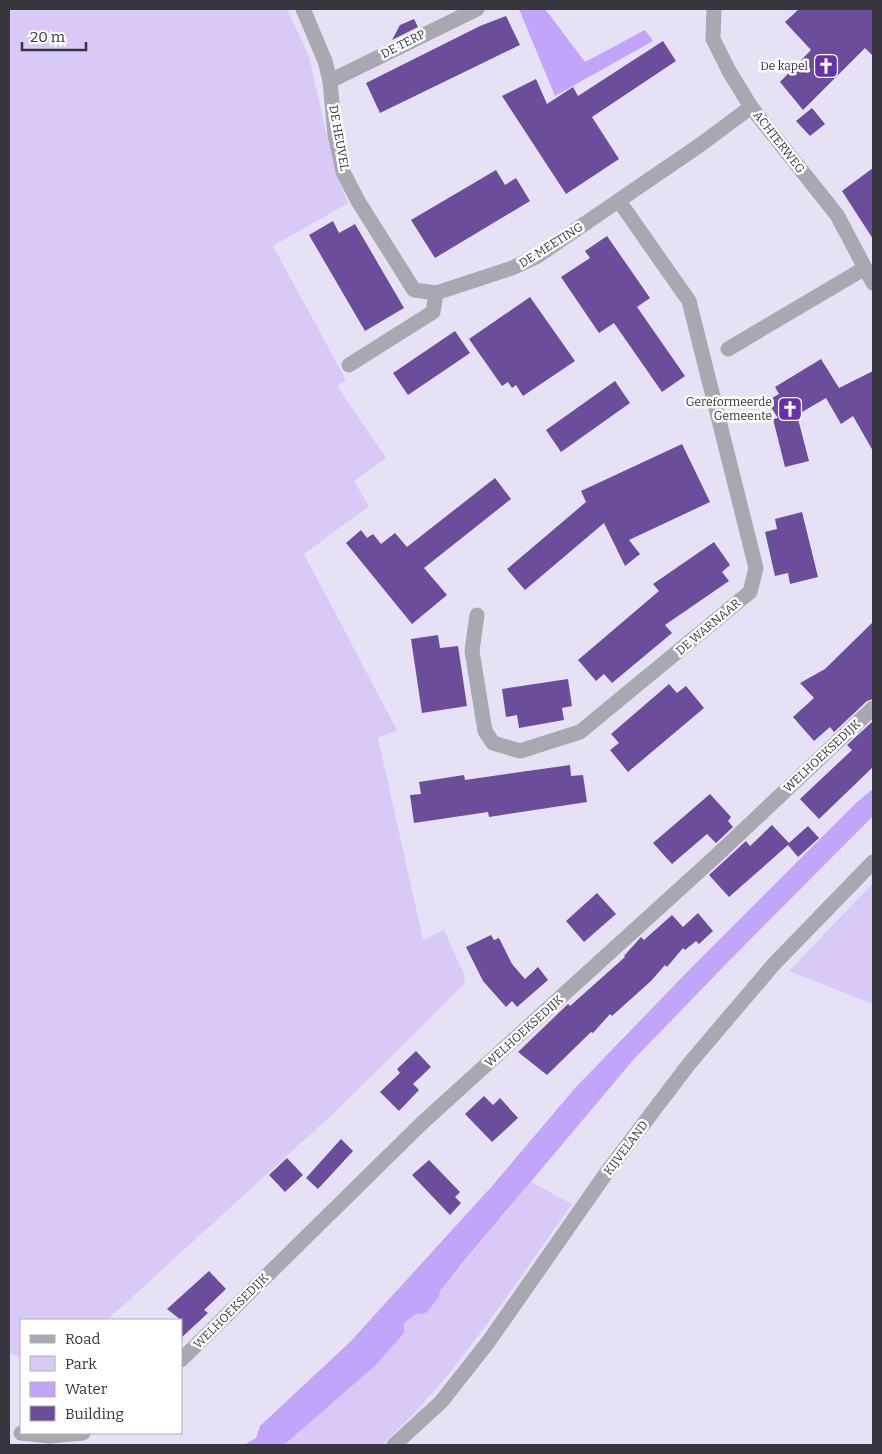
<svg xmlns="http://www.w3.org/2000/svg" width="882" height="1454" font-family="Bitter,serif">
  <rect width="100%" height="100%" fill="#e7e1f5"/>
  <!-- green -->
  <g fill="#d8c9f7">
    <path d="M 9,9 L 287,9 L 309,57 L 335,171 L 348,203 L 273,246 L 346,380 L 337,386 L 386,458 L 354,481 L 369,506 L 304,554 L 397,730 L 378,738 L 423,940 L 444,930 L 465,977 L 464,984 L 453,995 L 337,1110 L 107,1320 L 21,1320 L 21,1359 L 9,1352 Z"/>
    <path d="M 873,883 L 873,1004 L 789,971 Z"/>
    <path d="M 531,1182 L 572,1204 C 512,1287 458,1375 382,1445 L 284,1445 L 376,1365 L 403,1333 L 404,1323 L 439,1297 L 440,1291 Z"/>
  </g>
  <!-- water -->
  <g fill="#c2a4fb">
    <path d="M 519,9 L 545,9 L 585,62 L 645,30 L 653,41 L 555,96 Z"/>
    <path d="M 873,789 L 873,816 L 727,963 L 634,1059 L 464,1261 L 440,1291 L 439,1297 L 426,1313 L 416,1314 L 404,1323 L 404,1333 L 376,1365 L 284,1445 L 244,1445 L 256,1438 L 260,1426 L 350,1342 L 493,1185 L 576,1087 L 690,969 L 857,802 Z"/>
  </g>
  <!-- building -->
  <g fill="#6b4d9c">
    <path d="M 799,9 L 873,9 L 873,56 L 865,48 L 803,110 L 780,82 L 811,50 L 785,22 Z"/>
    <path d="M 506,16 L 520,45 L 380,113 L 366,83 L 480,26 Z"/>
    <path d="M 414,19 L 418,27 L 392,40 L 400,25 Z"/>
    <path d="M 663,41 L 676,61 L 592,117 L 619,159 L 566,194 L 502,96 L 536,79 L 547,104 L 573,87 L 578,96 Z"/>
    <path d="M 812,108 L 825,124 L 810,136 L 796,121 Z"/>
    <path d="M 873,168 L 873,239 L 842,191 Z"/>
    <path d="M 496,170 L 505,185 L 516,178 L 530,201 L 435,258 L 411,220 Z"/>
    <path d="M 333,221 L 339,233 L 355,224 L 404,308 L 365,331 L 309,235 Z"/>
    <path d="M 607,236 L 650,298 L 637,307 L 685,376 L 662,392 L 614,323 L 599,333 L 561,277 L 590,258 L 585,251 Z"/>
    <path d="M 530,297 L 575,361 L 523,396 L 516,385 L 512,388 L 508,382 L 502,386 L 469,339 Z"/>
    <path d="M 455,331 L 470,353 L 408,395 L 393,373 Z"/>
    <path d="M 821,359 L 839,388 L 873,371 L 873,451 L 853,416 L 841,424 L 826,398 L 797,415 L 809,461 L 785,467 L 773,419 L 778,418 L 767,401 L 779,394 L 775,387 Z"/>
    <path d="M 615,381 L 630,403 L 561,452 L 546,430 Z"/>
    <path d="M 682,444 L 710,502 L 629,540 L 640,554 L 625,566 L 604,523 L 525,590 L 507,569 L 586,502 L 581,491 Z"/>
    <path d="M 495,478 L 511,499 L 424,568 L 447,595 L 412,624 L 346,543 L 361,530 L 367,538 L 373,534 L 381,544 L 395,533 L 407,547 Z"/>
    <path d="M 802,512 L 818,577 L 790,584 L 788,573 L 775,576 L 765,532 L 777,529 L 775,519 Z"/>
    <path d="M 714,542 L 730,565 L 722,572 L 729,581 L 665,625 L 672,633 L 612,683 L 604,674 L 596,681 L 578,660 L 659,591 L 653,584 Z"/>
    <path d="M 873,622 L 873,699 L 867,701 L 834,732 L 830,727 L 814,741 L 793,717 L 814,698 L 800,683 L 825,669 Z"/>
    <path d="M 438,635 L 440,648 L 458,646 L 467,706 L 422,713 L 411,639 Z"/>
    <path d="M 568,679 L 572,706 L 562,708 L 564,720 L 519,728 L 517,715 L 506,717 L 502,689 Z"/>
    <path d="M 669,684 L 677,693 L 686,686 L 704,708 L 628,772 L 610,750 L 619,743 L 611,734 Z"/>
    <path d="M 873,721 L 873,767 L 819,819 L 800,799 L 852,750 L 847,745 Z"/>
    <path d="M 570,765 L 571,776 L 583,775 L 587,802 L 489,817 L 488,812 L 414,823 L 410,795 L 421,794 L 419,782 L 464,775 L 465,780 Z"/>
    <path d="M 710,794 L 731,817 L 728,821 L 733,827 L 716,843 L 707,834 L 672,864 L 653,843 Z"/>
    <path d="M 772,825 L 789,843 L 808,826 L 819,838 L 798,857 L 788,845 L 729,897 L 709,875 L 746,841 L 750,846 Z"/>
    <path d="M 597,893 L 616,914 L 584,942 L 566,921 Z"/>
    <path d="M 698,913 L 713,931 L 699,944 L 696,941 L 685,950 L 683,948 L 667,967 L 665,965 L 651,981 L 612,1016 L 610,1014 L 593,1033 L 591,1032 L 547,1075 L 518,1052 L 568,1004 L 570,1006 L 625,957 L 624,956 L 641,937 L 644,940 L 672,915 L 683,927 Z"/>
    <path d="M 491,935 L 494,940 L 499,938 L 512,964 L 525,979 L 538,967 L 548,980 L 517,1007 L 512,1001 L 506,1007 L 483,981 L 466,947 Z"/>
    <path d="M 416,1051 L 431,1067 L 413,1084 L 419,1090 L 399,1111 L 380,1092 L 400,1073 L 397,1069 Z"/>
    <path d="M 484,1096 L 493,1105 L 500,1098 L 518,1118 L 492,1142 L 465,1114 Z"/>
    <path d="M 341,1139 L 353,1151 L 318,1189 L 306,1178 Z"/>
    <path d="M 287,1158 L 303,1175 L 285,1192 L 269,1175 Z"/>
    <path d="M 429,1160 L 460,1192 L 455,1197 L 461,1203 L 450,1215 L 412,1175 Z"/>
    <path d="M 209,1271 L 226,1289 L 204,1310 L 208,1313 L 181,1338 L 181,1320 L 167,1309 Z"/>
  </g>
  <g fill="none" stroke-linecap="round" stroke-linejoin="round">
    <!-- street -->
    <g stroke="#a9a7af" stroke-width="15">
      <path d="M 303,9 L 325,61 L 330,81 L 335,135 L 343,172 L 358,201 L 414,290 L 436,293"/>
      <path d="M 714,9 L 713,39 L 729,71 L 751,107 L 837,215 L 873,283"/>
      <path d="M 330,81 L 477,9"/>
      <path d="M 728,349 L 865,268"/>
      <path d="M 349,365 L 433,312 L 436,293 L 512,268 L 536,257 L 700,145 L 751,107"/>
      <path d="M 477,615 L 472,651 L 485,731 L 493,743 L 520,751 L 580,732 L 750,592 L 756,568 L 689,301 L 619,201"/>
      <path d="M 181,1360 L 421,1124 L 716,856 L 873,708"/>
      <path d="M 21,1433 L 50,1436 L 83,1433"/>
      <path d="M 394,1445 L 441,1402 L 489,1341 L 607,1172 L 689,1064 L 774,964 L 873,862"/>
    </g>
  </g>
  <!-- icons -->
  <defs>
    <symbol id="church-square" viewBox="-11 -11 22 22"><rect x="-9" y="-9" width="18" height="18" rx="4" fill="#6732a9" stroke="#fff"/><path d="M-1.2-6h2.4v3.5h3.3v2.4h-3.3V6h-2.4V-.1h-3.3v-2.4h3.3Z" fill="#fff"/></symbol>
  </defs>
  <g fill-rule="evenodd">
    <use href="#church-square" x="812" y="52" width="28" height="28"/>
    <use href="#church-square" x="776" y="395" width="28" height="28"/>
  </g>
  <g text-anchor="middle" stroke-width="5" stroke-linejoin="round" paint-order="stroke">
    <!-- street labels -->
    <g font-size="12" fill="#37353d" stroke="#fff">
      <text transform="translate(403 44) rotate(-27)" y="4">DE TERP</text>
      <text transform="translate(339 138) rotate(80)" y="4">DE HEUVEL</text>
      <text transform="translate(779 142) rotate(52)" y="4">ACHTERWEG</text>
      <text transform="translate(551 245) rotate(-32)" y="4">DE MEETING</text>
      <text transform="translate(708 627) rotate(-40)" y="4">DE WARNAAR</text>
      <text transform="translate(822 756) rotate(-43)" y="4">WELHOEKSEDIJK</text>
      <text transform="translate(524 1031) rotate(-42)" y="4">WELHOEKSEDIJK</text>
      <text transform="translate(626 1148) rotate(-53)" y="4">KIJVELAND</text>
      <text transform="translate(231 1311) rotate(-45)" y="4">WELHOEKSEDIJK</text>
    </g>
    <!-- poi labels -->
    <g font-size="12" fill="#37353d" stroke="#fff" text-anchor="end">
      <text x="808" y="70">De kapel</text>
      <text x="772" y="406">Gereformeerde<tspan x="772" dy="14">Gemeente</tspan></text>
    </g>
  </g>
  <!-- border -->
  <rect width="882" height="1454" fill="none" stroke="#37353d" stroke-width="20"/>
  <!-- legend -->
  <rect x="20" y="1319" width="162" height="115" fill="#ffffff" stroke="#afaeb1"/>
  <rect x="30" y="1335" width="25" height="8" fill="#a9a7af" stroke="#afaeb1"/>
  <text x="65" y="1344" font-size="15" fill="#37353d">Road</text>
  <rect x="30" y="1356" width="25" height="15" fill="#d8c9f7" stroke="#afaeb1"/>
  <text x="65" y="1369" font-size="15" fill="#37353d">Park</text>
  <rect x="30" y="1382" width="25" height="15" fill="#c2a4fb" stroke="#afaeb1"/>
  <text x="65" y="1394" font-size="15" fill="#37353d">Water</text>
  <rect x="30" y="1406" width="25" height="15" fill="#6b4d9c" stroke="#afaeb1"/>
  <text x="65" y="1419" font-size="15" fill="#37353d">Building</text>
  <!-- scale -->
  <path d="M22 42v8h64v-8" fill="none" stroke="#37353d" stroke-width="2.5"/>
  <text x="30" y="42" font-size="15" fill="#37353d" stroke="#ffffff" stroke-width="4" paint-order="stroke">20 m</text>
</svg>
